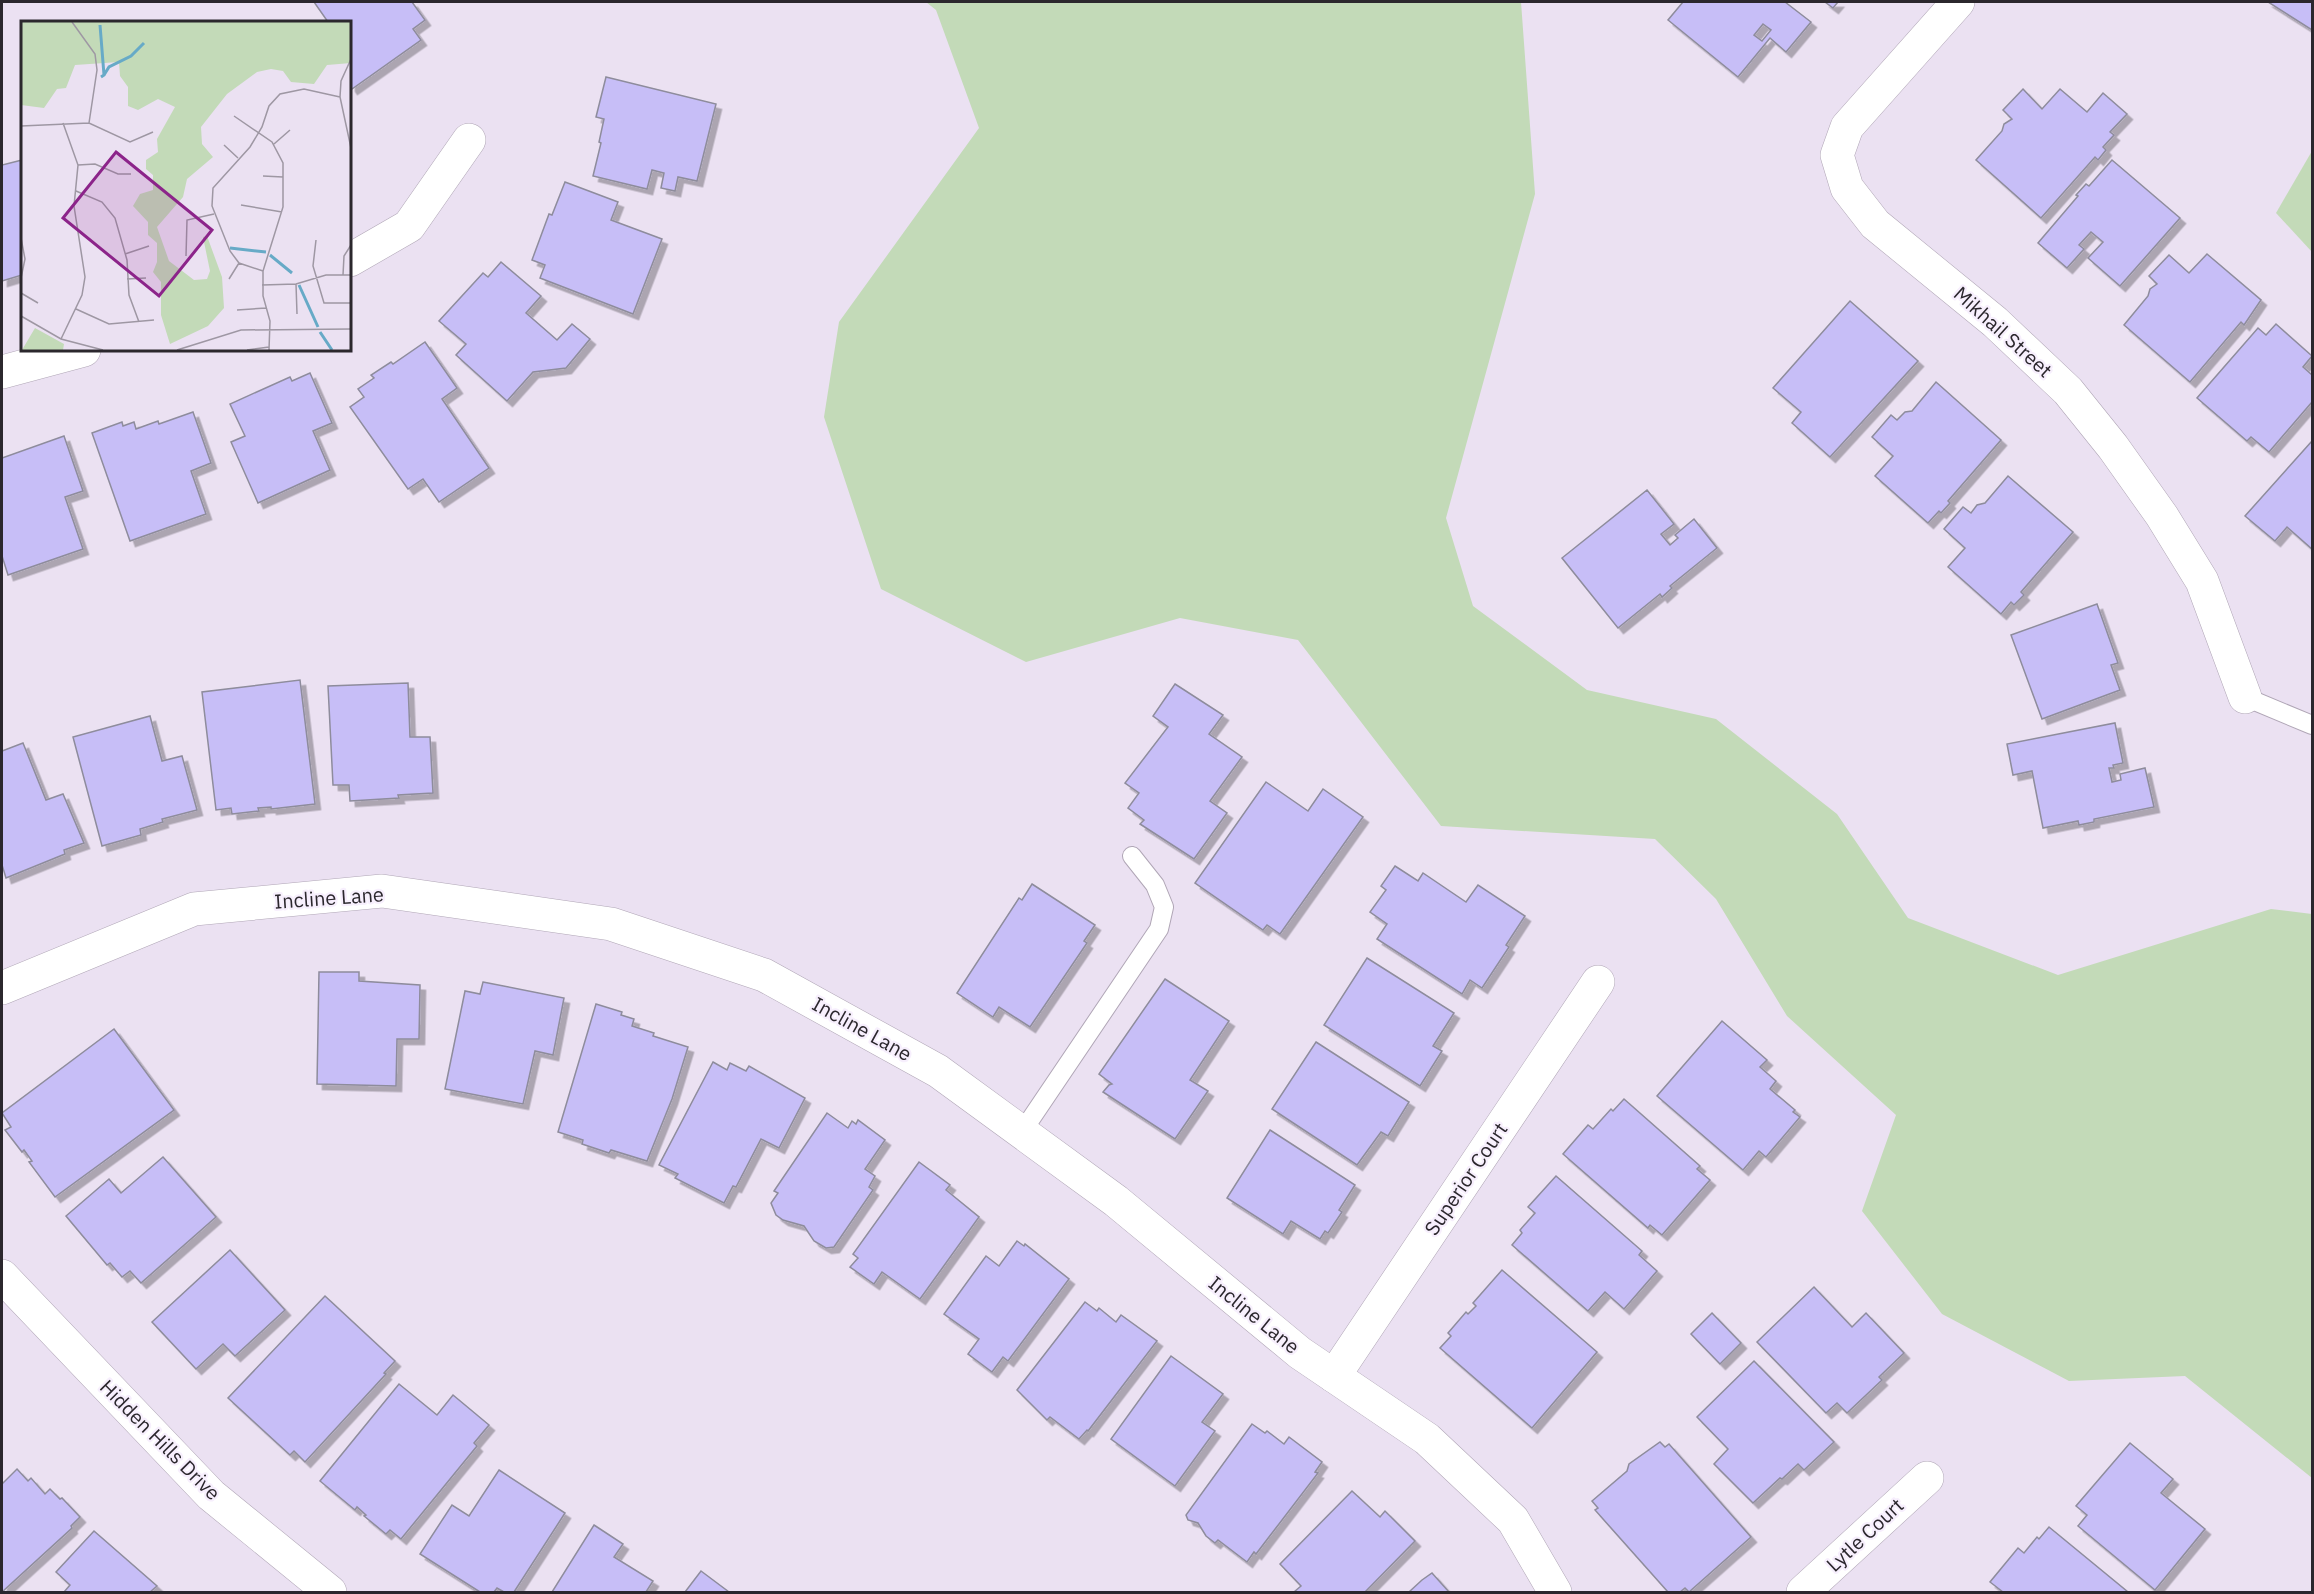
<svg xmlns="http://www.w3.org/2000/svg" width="2314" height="1594" font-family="'IBM Plex Sans',sans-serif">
  <defs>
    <filter id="shadow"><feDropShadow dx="5.5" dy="5.5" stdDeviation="0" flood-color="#0004"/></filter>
  </defs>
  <rect width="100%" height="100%" fill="#ebe1f2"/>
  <!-- green -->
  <g fill="#c3dab8">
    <path d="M 926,2 L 1521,2 L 1535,194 L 1446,518 L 1473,606 L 1587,690 L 1716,719 L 1837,814 L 1908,918 L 2058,975 L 2271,909 L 2312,914 L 2312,1478 L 2185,1376 L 2069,1381 L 1942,1314 L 1862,1211 L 1896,1115 L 1787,1016 L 1716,899 L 1655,839 L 1441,826 L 1298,640 L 1180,618 L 1026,662 L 881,589 L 824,417 L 839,322 L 979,128 L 936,10 Z"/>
    <path d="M 2312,151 L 2312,252 L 2276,213 Z"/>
  </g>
  <!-- building -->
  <g fill="#c7bef7" stroke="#8e8c9c" stroke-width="1.5" fill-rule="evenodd" filter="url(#shadow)">
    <path d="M 314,2 L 412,2 L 425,20 L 413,29 L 421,40 L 352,89 L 350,86 L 350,22 L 328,22 Z"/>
    <path d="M 1683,2 L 1785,2 L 1811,22 L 1786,52 L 1770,38 L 1738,77 L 1668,20 ZM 1763,24 L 1771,30 L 1762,41 L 1754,35 Z"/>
    <path d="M 1825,2 L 1838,2 L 1833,8 Z"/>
    <path d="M 2268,2 L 2312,2 L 2312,30 Z"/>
    <path d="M 606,77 L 716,104 L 697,181 L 678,177 L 675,191 L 661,188 L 664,173 L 652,170 L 647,189 L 593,176 L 601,143 L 599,142 L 604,119 L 596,117 Z"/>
    <path d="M 2023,89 L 2042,109 L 2060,89 L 2087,112 L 2103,93 L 2127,114 L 2110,132 L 2114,135 L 2103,147 L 2106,150 L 2098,160 L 2095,157 L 2041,218 L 1976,160 L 2002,131 L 2004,124 L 2012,119 L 2003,110 Z"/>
    <path d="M 22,160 L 22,275 L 2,281 L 2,165 Z"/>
    <path d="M 2112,160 L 2180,218 L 2120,286 L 2088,258 L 2103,242 L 2091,232 L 2079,245 L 2084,249 L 2067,268 L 2038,243 L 2078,196 L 2076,195 L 2086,184 L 2089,186 Z"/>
    <path d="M 565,182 L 618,202 L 611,220 L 662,239 L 633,314 L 540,278 L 545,265 L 532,260 L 549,214 L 552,215 Z"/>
    <path d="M 2207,254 L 2261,300 L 2244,325 L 2241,322 L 2190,382 L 2124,325 L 2148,296 L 2150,289 L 2157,284 L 2149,276 L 2169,255 L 2189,273 Z"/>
    <path d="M 501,262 L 541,296 L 526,313 L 557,340 L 572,324 L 590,339 L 566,368 L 533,372 L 507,401 L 456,355 L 466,344 L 439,321 L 483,273 L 488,277 Z"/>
    <path d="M 1850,301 L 1918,361 L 1830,457 L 1792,423 L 1801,412 L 1773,388 Z"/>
    <path d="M 2276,324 L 2312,356 L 2303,367 L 2312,375 L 2312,402 L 2269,452 L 2251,437 L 2247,441 L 2197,398 L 2258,328 L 2266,335 Z"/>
    <path d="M 425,342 L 457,388 L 442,399 L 489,468 L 439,502 L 423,479 L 408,489 L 350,407 L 364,397 L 358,389 L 374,378 L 371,375 L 391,362 L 393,364 Z"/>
    <path d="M 310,373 L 332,423 L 313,431 L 330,470 L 258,503 L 231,442 L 245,436 L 230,404 L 290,377 L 292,381 Z"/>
    <path d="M 1936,382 L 2001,440 L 1948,501 L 1950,503 L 1941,513 L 1939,511 L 1928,523 L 1875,476 L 1893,456 L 1872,437 L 1891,415 L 1897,420 L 1905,412 L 1912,411 Z"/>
    <path d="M 193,412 L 211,463 L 191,471 L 206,514 L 130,541 L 92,433 L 122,422 L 123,426 L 134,422 L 136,429 L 158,421 L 159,424 Z"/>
    <path d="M 64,436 L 83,491 L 65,497 L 83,549 L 8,575 L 2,556 L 2,458 Z"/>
    <path d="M 2312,441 L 2312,549 L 2287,527 L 2275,541 L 2245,516 Z"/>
    <path d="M 2008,476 L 2073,532 L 2021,592 L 2024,595 L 2014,605 L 2011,602 L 2001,614 L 1948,567 L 1965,548 L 1944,529 L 1963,507 L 1971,513 L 1977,505 L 1985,503 Z"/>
    <path d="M 1647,490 L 1674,524 L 1661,534 L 1670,545 L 1678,538 L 1675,535 L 1694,519 L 1717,548 L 1670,586 L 1672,588 L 1662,597 L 1660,594 L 1618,628 L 1562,558 Z"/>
    <path d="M 2097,604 L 2118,663 L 2111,665 L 2120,690 L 2042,719 L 2011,635 Z"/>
    <path d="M 300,680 L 315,804 L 271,809 L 271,807 L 258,808 L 259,811 L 232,814 L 231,808 L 216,810 L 202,692 Z"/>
    <path d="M 408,683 L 410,737 L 430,737 L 433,793 L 398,795 L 399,798 L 350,801 L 349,785 L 333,785 L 328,686 Z"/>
    <path d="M 1175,684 L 1223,715 L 1209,734 L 1242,757 L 1210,801 L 1227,813 L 1194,859 L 1140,824 L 1144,820 L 1128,808 L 1139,793 L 1125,783 L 1168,727 L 1153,716 Z"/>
    <path d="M 150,716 L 162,761 L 182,756 L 197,810 L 162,819 L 163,822 L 140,829 L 141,835 L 102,846 L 73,737 Z"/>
    <path d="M 2115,723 L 2123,763 L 2113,765 L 2114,768 L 2109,768 L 2112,782 L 2121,780 L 2120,774 L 2145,768 L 2154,807 L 2094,819 L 2094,822 L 2079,825 L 2078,821 L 2043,828 L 2032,771 L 2013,775 L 2007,744 Z"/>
    <path d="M 23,743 L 46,800 L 63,794 L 84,843 L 64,850 L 65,854 L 6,878 L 2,865 L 2,751 Z"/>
    <path d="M 1266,782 L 1308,811 L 1323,789 L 1363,817 L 1280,934 L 1267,925 L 1263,930 L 1195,883 Z"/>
    <path d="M 1395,866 L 1418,881 L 1423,873 L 1466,902 L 1478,885 L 1525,916 L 1506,945 L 1509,947 L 1482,988 L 1470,980 L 1462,994 L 1377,939 L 1387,924 L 1370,912 L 1386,890 L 1381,886 Z"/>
    <path d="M 1032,884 L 1095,925 L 1084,941 L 1087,943 L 1030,1027 L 999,1007 L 993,1017 L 957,993 L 1019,898 L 1022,900 Z"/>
    <path d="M 1367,958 L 1454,1013 L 1433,1046 L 1442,1051 L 1420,1086 L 1324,1025 Z"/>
    <path d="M 319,972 L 359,972 L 359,981 L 420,985 L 419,1039 L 397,1039 L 396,1086 L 317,1084 Z"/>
    <path d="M 1165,979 L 1229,1021 L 1190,1080 L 1208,1091 L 1175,1139 L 1103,1092 L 1109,1085 L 1112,1084 L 1099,1074 Z"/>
    <path d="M 483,982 L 564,998 L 553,1055 L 535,1051 L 523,1104 L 445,1089 L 465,991 L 480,994 Z"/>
    <path d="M 596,1004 L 622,1012 L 621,1015 L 634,1019 L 632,1026 L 654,1033 L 653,1036 L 688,1047 L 672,1099 L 647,1161 L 611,1150 L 609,1153 L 582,1144 L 583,1140 L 558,1132 Z"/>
    <path d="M 1722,1021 L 1767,1060 L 1760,1067 L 1776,1081 L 1770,1089 L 1795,1110 L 1793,1112 L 1800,1117 L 1766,1157 L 1759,1151 L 1743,1170 L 1657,1096 Z"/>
    <path d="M 114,1029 L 174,1110 L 55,1197 L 29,1162 L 32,1161 L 24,1150 L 22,1152 L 5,1130 L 11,1127 L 2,1113 Z"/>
    <path d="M 1316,1042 L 1409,1102 L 1388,1136 L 1381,1132 L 1357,1165 L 1272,1109 Z"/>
    <path d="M 713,1062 L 727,1070 L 730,1063 L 746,1071 L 749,1066 L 805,1098 L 779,1148 L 761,1139 L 736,1187 L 733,1186 L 724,1203 L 675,1178 L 678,1174 L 659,1165 Z"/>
    <path d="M 1624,1099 L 1700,1166 L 1697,1169 L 1710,1180 L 1662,1235 L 1650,1225 L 1648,1228 L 1563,1154 L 1588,1125 L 1593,1129 L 1611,1109 L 1613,1111 Z"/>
    <path d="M 827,1113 L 848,1128 L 852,1121 L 856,1124 L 858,1120 L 885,1140 L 865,1169 L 875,1176 L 869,1187 L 873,1190 L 834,1247 L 826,1248 L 814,1241 L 804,1226 L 783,1220 L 776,1215 L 771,1203 L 778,1193 L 774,1191 Z"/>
    <path d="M 1270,1130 L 1355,1185 L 1339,1210 L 1342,1212 L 1328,1233 L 1325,1231 L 1320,1239 L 1291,1221 L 1283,1234 L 1227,1198 Z"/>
    <path d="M 163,1157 L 216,1217 L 141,1283 L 130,1271 L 122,1277 L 110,1263 L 107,1265 L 66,1216 L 109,1179 L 121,1193 Z"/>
    <path d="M 919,1162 L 950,1185 L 946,1190 L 979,1217 L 920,1299 L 882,1272 L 874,1284 L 850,1267 L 858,1258 L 853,1254 Z"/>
    <path d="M 1556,1176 L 1642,1251 L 1639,1255 L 1657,1271 L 1624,1309 L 1605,1292 L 1588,1311 L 1512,1245 L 1522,1233 L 1520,1230 L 1535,1213 L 1528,1207 Z"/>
    <path d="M 1017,1241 L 1024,1246 L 1025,1244 L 1069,1279 L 1008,1361 L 1003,1357 L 992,1372 L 968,1354 L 979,1339 L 944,1314 L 986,1256 L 999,1266 Z"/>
    <path d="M 230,1250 L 285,1310 L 235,1356 L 223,1344 L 196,1369 L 152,1322 Z"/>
    <path d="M 1502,1270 L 1597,1352 L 1532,1428 L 1440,1348 L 1451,1336 L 1448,1333 L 1466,1312 L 1468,1314 L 1476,1306 L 1473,1303 Z"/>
    <path d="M 1814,1287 L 1852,1327 L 1866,1313 L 1904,1353 L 1879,1377 L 1882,1380 L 1847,1413 L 1837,1403 L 1826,1413 L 1757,1342 Z"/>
    <path d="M 325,1296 L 395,1361 L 384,1373 L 386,1374 L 305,1462 L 294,1451 L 290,1455 L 228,1398 Z"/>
    <path d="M 1085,1302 L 1097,1311 L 1099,1308 L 1116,1322 L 1121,1315 L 1157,1341 L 1088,1431 L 1087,1430 L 1079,1439 L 1050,1417 L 1047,1420 L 1017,1390 Z"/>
    <path d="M 1712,1313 L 1741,1343 L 1720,1364 L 1691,1334 Z"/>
    <path d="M 1171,1356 L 1223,1394 L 1202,1422 L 1215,1431 L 1175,1486 L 1111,1439 Z"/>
    <path d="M 1754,1361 L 1834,1442 L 1804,1470 L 1798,1464 L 1782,1479 L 1780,1478 L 1753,1503 L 1714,1464 L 1728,1449 L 1697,1417 Z"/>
    <path d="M 399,1384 L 437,1415 L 453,1395 L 489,1425 L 474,1443 L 477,1446 L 401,1539 L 390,1530 L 386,1534 L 364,1516 L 366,1515 L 357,1507 L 355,1510 L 320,1481 Z"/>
    <path d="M 1252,1424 L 1265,1433 L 1267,1431 L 1284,1444 L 1289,1437 L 1322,1462 L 1315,1472 L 1318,1473 L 1256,1554 L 1254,1552 L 1247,1562 L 1218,1540 L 1215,1543 L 1206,1536 L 1198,1523 L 1188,1520 L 1186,1515 Z"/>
    <path d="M 1660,1442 L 1665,1447 L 1669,1444 L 1751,1537 L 1689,1592 L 1685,1588 L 1680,1592 L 1668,1592 L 1595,1510 L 1598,1508 L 1592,1501 L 1627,1471 L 1629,1464 Z"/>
    <path d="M 2130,1443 L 2173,1479 L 2161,1493 L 2205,1529 L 2155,1590 L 2078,1526 L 2087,1515 L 2076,1506 Z"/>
    <path d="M 17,1469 L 28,1481 L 31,1478 L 45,1494 L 50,1489 L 60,1499 L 62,1498 L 80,1517 L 71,1526 L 72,1528 L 2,1592 L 2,1484 Z"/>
    <path d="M 499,1470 L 565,1513 L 514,1592 L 504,1592 L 497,1588 L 494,1592 L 480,1592 L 420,1554 L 452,1505 L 469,1516 Z"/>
    <path d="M 1352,1491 L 1380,1517 L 1385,1511 L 1415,1541 L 1365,1592 L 1294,1592 L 1301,1586 L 1280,1564 Z"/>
    <path d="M 594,1525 L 623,1544 L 614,1557 L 653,1581 L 646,1592 L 552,1592 Z"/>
    <path d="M 2049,1527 L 2128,1592 L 2003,1592 L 1990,1582 L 2018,1548 L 2024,1553 L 2037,1537 L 2039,1539 Z"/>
    <path d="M 94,1531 L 157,1586 L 150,1592 L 64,1592 L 70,1585 L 56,1572 Z"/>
    <path d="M 701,1571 L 729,1592 L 685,1592 Z"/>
    <path d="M 1432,1573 L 1449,1592 L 1409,1592 L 1422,1580 Z"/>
  </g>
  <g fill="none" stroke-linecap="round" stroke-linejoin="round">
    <defs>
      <g id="service">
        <path d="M 2245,697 L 2312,725"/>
        <path d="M 1022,1132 L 1159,929 L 1164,907 L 1155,885 L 1132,856"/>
      </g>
      <g id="minor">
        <path d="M 1958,2 L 1847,127 L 1837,155 L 1847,188 L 1875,224 L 1995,322 L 2068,391 L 2113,447 L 2162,516 L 2202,581 L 2245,697"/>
        <path d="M 350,260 L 409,226 L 469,140"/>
        <path d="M 2,372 L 84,350"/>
        <path d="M 2,988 L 194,909 L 382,891 L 611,924 L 764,975 L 938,1071 L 1116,1201 L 1300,1353 L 1427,1439 L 1513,1520 L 1555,1592"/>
        <path d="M 2,1276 L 211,1495 L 330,1592"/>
        <path d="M 1334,1376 L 1598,982"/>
        <path d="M 1803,1592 L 1927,1478"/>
      </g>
    </defs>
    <!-- service casing -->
    <use href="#service" stroke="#b0a6b6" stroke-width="20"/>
    <!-- minor casing -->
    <use href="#minor" stroke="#b0a6b6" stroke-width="34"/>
    <!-- service -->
    <use href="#service" stroke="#fff" stroke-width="18"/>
    <!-- minor -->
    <use href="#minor" stroke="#fff" stroke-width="33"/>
  </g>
  <g text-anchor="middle" stroke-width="4.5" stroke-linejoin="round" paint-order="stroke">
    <!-- street labels -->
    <g font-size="20" fill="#2b272d" stroke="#f7effd">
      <text transform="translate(2003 332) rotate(42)" y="7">Mikhail Street</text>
      <text transform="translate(329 898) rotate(-4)" y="7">Incline Lane</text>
      <text transform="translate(862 1029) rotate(29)" y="7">Incline Lane</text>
      <text transform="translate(1466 1179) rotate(-56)" y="7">Superior Court</text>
      <text transform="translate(1254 1315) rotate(39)" y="7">Incline Lane</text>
      <text transform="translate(160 1440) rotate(45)" y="7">Hidden Hills Drive</text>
      <text transform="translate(1865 1535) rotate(-43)" y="7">Lytle Court</text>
    </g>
  </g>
  <!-- overview -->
  <g transform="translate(21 21)">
    <rect width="330" height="330" fill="#ebe1f2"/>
    <path d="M 0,1 L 330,1 L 330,42 L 306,44 L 293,63 L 270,61 L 262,50 L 250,48 L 236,51 L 206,73 L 180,106 L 181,123 L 192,136 L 166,158 L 162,176 L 136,206 L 148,240 L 173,259 L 186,258 L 189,250 L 182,216 L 186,215 L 201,256 L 203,287 L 187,305 L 149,323 L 140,294 L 140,261 L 132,251 L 136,241 L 136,222 L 127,214 L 127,201 L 112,185 L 119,173 L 132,169 L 132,154 L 125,148 L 125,139 L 137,131 L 136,118 L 154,86 L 137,78 L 117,89 L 107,85 L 107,66 L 99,55 L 98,41 L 54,44 L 45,67 L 36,68 L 23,87 L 0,84 ZM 14,307 L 43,323 L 42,329 L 1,329 Z" fill="#c3dab8"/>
    <path fill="none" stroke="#67aac7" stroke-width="3" d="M 79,4 L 83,54 L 80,56M 83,54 L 88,46 L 110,35 L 123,22M 209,227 L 245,231M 249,234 L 271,252M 278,264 L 297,306M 299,311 L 311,329"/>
    <path fill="none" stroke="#9e97a3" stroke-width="1.5" d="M 51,1 L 74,33 L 76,49 L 68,102M 330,38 L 320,60 L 319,76 L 330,127M 213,95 L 251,121 L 262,142 L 262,186 L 242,250 L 242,275 L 249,300 L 248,329M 0,105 L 68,102 L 109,121 L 132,111M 253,123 L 269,109M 203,124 L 217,137M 57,144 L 74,143 L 97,153 L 110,153M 242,155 L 262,156M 55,170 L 81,181 L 94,197 L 106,239 L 108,274 L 118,301M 220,184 L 261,191M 0,217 L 4,238 L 0,257M 295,219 L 292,245 L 303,282 L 330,282M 104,233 L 128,225M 165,235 L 166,199 L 193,193M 242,250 L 218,242 L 209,230 L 191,185 L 192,167 L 229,126 L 241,106 L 248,85 L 259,73 L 283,68 L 319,76M 322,254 L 323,235 L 330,224M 106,258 L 125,257M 208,258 L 218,242M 275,263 L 276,293M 241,264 L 275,263 L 305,254 L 330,254M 0,272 L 17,282M 55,288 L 88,303 L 133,299M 216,289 L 245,287M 0,295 L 40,318 L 82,329M 40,318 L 61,274 L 64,256 L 53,185 L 57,144 L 42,102M 156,329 L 220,309 L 330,308M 226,329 L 248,326"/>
    <path fill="#8c248a" fill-opacity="0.15" stroke="#8c248a" stroke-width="3" d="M 95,131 L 191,209 L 138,275 L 42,197 Z"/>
    <rect width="330" height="330" fill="none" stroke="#2b272d" stroke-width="3"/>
  </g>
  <!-- border -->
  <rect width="2314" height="1594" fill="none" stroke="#2b272d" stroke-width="6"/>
</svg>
